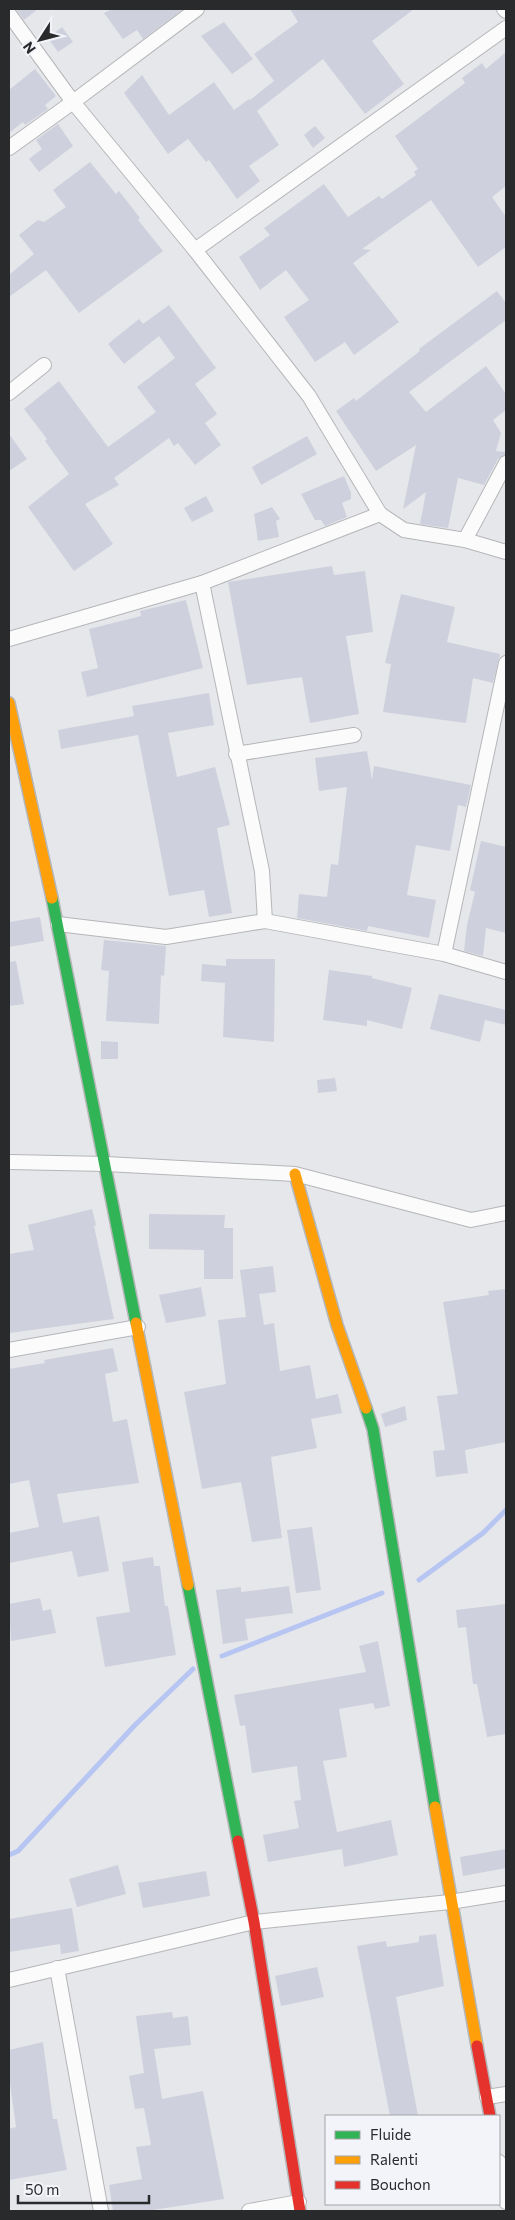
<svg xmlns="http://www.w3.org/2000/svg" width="515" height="2220" font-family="Commissioner,sans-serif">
  <rect width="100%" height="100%" fill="#e6e7ea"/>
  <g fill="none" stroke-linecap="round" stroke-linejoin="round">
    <!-- stream -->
    <g stroke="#b7c5f3" stroke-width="5">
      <path d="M 419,1580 L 483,1533 L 506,1510"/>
      <path d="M 222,1656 L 382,1593"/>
      <path d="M 9,1855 L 18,1851 L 135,1725 L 193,1669"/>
    </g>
  </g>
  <!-- building -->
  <g fill="#ced1dd">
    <path d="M 16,9 L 38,9 L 24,20 Z"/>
    <path d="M 112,9 L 183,9 L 143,39 L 137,30 L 123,39 L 104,13 Z"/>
    <path d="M 290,9 L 414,9 L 372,41 L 404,84 L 365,114 L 323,59 L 257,111 L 279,145 L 249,166 L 260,181 L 237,199 L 209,160 L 206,162 L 188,139 L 168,154 L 124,93 L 142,75 L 169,115 L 214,82 L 234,110 L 249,99 L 250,100 L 274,81 L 254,54 L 298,22 Z"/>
    <path d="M 224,22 L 253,59 L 232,74 L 201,36 Z"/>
    <path d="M 62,27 L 73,42 L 58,52 L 48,38 Z"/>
    <path d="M 506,52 L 506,186 L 492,197 L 506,217 L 506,247 L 478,267 L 431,200 L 362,249 L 371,250 L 353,263 L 399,322 L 354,355 L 345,342 L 315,362 L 284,317 L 309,300 L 286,270 L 260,290 L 239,257 L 270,235 L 264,228 L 324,184 L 348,217 L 379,196 L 382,199 L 416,175 L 414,172 L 418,169 L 395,136 L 465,83 L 462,78 L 482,63 L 486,69 Z"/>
    <path d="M 35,69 L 56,96 L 45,105 L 48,109 L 25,125 L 23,122 L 9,133 L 9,90 Z"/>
    <path d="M 58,124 L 73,146 L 39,172 L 29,159 L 42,149 L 36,140 Z"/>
    <path d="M 315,126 L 325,138 L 313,148 L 304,135 Z"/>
    <path d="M 90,162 L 116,194 L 119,191 L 140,218 L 138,220 L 163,251 L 79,313 L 46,270 L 9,297 L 9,275 L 34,254 L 19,235 L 38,220 L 44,222 L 66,207 L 53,190 Z"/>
    <path d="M 497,291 L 506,303 L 506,320 L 409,392 L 426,412 L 486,366 L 506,394 L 506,410 L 493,420 L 501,433 L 496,451 L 506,452 L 506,454 L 498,459 L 484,485 L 458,478 L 448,528 L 420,524 L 426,492 L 403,509 L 416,445 L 376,471 L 336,411 L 354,398 L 356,401 L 420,351 L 419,349 Z"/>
    <path d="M 169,305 L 216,368 L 195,384 L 217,414 L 205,423 L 221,445 L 195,465 L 178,443 L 174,446 L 169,438 L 114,478 L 119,485 L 85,504 L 113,544 L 74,571 L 28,507 L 69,474 L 45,441 L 47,439 L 24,409 L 59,381 L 108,447 L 156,412 L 137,387 L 175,358 L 159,336 L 124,364 L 108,344 L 139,319 L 143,324 Z"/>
    <path d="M 9,434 L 27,459 L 9,471 Z"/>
    <path d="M 307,436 L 317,454 L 261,485 L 252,467 Z"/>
    <path d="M 344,476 L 351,493 L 351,499 L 342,503 L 347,517 L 325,526 L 321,520 L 315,520 L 301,494 Z"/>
    <path d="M 206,496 L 214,511 L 192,522 L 184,508 Z"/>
    <path d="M 272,507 L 280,519 L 276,521 L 279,537 L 258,541 L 254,514 Z"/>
    <path d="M 332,566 L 334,575 L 365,571 L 373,632 L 346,636 L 359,714 L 310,723 L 302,677 L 247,685 L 228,582 Z"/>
    <path d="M 401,594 L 455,607 L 447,642 L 500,654 L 493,683 L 473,678 L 466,723 L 383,712 L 391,664 L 385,663 Z"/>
    <path d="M 186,600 L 203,668 L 87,697 L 81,672 L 98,668 L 89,629 L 141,616 L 140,611 Z"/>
    <path d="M 209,693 L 214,725 L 168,733 L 177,777 L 215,767 L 230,825 L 217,828 L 232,913 L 209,917 L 204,890 L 169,896 L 138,735 L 61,749 L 58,730 L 134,716 L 132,706 Z"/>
    <path d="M 367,751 L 372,780 L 374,766 L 471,785 L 466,807 L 458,805 L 450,851 L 416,845 L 407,895 L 436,900 L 429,938 L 368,926 L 367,931 L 297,918 L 299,894 L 327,897 L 331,864 L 338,865 L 347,787 L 319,791 L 315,758 Z"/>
    <path d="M 481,841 L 506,847 L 506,933 L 486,928 L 483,956 L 464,951 L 467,925 L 475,892 L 470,890 Z"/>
    <path d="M 40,917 L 44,941 L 9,947 L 9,922 Z"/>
    <path d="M 104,940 L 166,946 L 164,976 L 161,975 L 159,1024 L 106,1021 L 109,971 L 101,970 Z"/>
    <path d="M 226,959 L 275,959 L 274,1042 L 223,1037 L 225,983 L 201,981 L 202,964 L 226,966 Z"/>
    <path d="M 16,961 L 24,1004 L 9,1006 L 9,962 Z"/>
    <path d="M 329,970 L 372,976 L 372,978 L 412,988 L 402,1029 L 367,1020 L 367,1026 L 323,1020 Z"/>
    <path d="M 439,994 L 506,1010 L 506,1025 L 485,1020 L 480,1042 L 430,1029 Z"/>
    <path d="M 101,1041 L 118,1042 L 118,1059 L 101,1059 Z"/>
    <path d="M 335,1078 L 337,1091 L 318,1093 L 317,1080 Z"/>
    <path d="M 92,1209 L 96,1225 L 94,1226 L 114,1319 L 9,1333 L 9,1254 L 34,1250 L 28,1225 Z"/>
    <path d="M 149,1214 L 225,1215 L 224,1228 L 233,1228 L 233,1279 L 204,1279 L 204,1250 L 149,1249 Z"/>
    <path d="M 273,1266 L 276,1292 L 259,1294 L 264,1325 L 274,1323 L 280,1371 L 310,1365 L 316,1399 L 338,1394 L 342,1413 L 311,1419 L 317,1448 L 271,1457 L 282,1538 L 252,1542 L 241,1482 L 202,1489 L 184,1392 L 226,1384 L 218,1320 L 246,1317 L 240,1270 Z"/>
    <path d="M 201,1287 L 206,1316 L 166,1323 L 159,1295 Z"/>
    <path d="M 506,1289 L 506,1442 L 465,1450 L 468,1473 L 436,1477 L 433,1451 L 445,1450 L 437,1396 L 458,1394 L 443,1302 L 489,1295 L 488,1291 Z"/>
    <path d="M 113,1348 L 118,1371 L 105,1374 L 113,1422 L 127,1419 L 139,1483 L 57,1494 L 63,1523 L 99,1516 L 109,1571 L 78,1577 L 72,1551 L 9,1563 L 9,1533 L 39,1527 L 29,1480 L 9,1484 L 9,1369 L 45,1363 L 44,1360 Z"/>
    <path d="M 405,1406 L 407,1420 L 385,1427 L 381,1414 Z"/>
    <path d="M 312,1527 L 321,1590 L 296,1593 L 287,1530 Z"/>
    <path d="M 153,1557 L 154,1566 L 160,1566 L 165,1606 L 168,1606 L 176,1655 L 105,1667 L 96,1617 L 130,1612 L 122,1562 Z"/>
    <path d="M 289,1586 L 293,1613 L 245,1619 L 248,1640 L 223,1644 L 216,1590 L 241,1587 L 241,1592 Z"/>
    <path d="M 40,1598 L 43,1611 L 51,1609 L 56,1633 L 11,1641 L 9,1604 Z"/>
    <path d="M 506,1604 L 506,1734 L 487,1737 L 477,1684 L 473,1684 L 466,1627 L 458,1628 L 456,1610 Z"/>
    <path d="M 378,1641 L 390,1706 L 375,1709 L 373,1703 L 339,1709 L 347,1757 L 323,1761 L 337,1832 L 391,1820 L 398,1855 L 344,1867 L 342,1849 L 268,1862 L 263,1835 L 299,1828 L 294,1801 L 301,1800 L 297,1766 L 252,1773 L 245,1725 L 240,1726 L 234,1695 L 366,1672 L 359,1646 Z"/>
    <path d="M 506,1849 L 506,1868 L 463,1876 L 460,1857 Z"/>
    <path d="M 118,1865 L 126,1894 L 77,1907 L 69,1879 Z"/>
    <path d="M 206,1871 L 210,1896 L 143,1908 L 138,1883 Z"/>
    <path d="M 72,1908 L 79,1951 L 61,1954 L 60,1944 L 9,1952 L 9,1919 Z"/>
    <path d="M 436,1934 L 444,1986 L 396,1997 L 418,2116 L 390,2116 L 357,1946 L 386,1941 L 387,1947 L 419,1942 L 419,1936 Z"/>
    <path d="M 317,1967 L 324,1997 L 281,2006 L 275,1976 Z"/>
    <path d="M 172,2012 L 173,2018 L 188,2016 L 191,2045 L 154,2049 L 162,2099 L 203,2091 L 224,2199 L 146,2211 L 113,2211 L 109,2185 L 142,2179 L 136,2147 L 151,2145 L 144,2108 L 135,2109 L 129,2076 L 144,2073 L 136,2016 Z"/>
    <path d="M 43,2042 L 53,2119 L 57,2119 L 67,2170 L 9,2180 L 9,2129 L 16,2127 L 9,2076 L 9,2050 Z"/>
  </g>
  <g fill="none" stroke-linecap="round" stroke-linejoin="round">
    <defs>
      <g id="street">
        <path d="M 504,9 L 506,11"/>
        <path d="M 9,14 L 73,102 L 195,250 L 309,396 L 380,514 L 404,530 L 465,540 L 506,552"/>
        <path d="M 9,148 L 73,102 L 197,9"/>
        <path d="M 195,250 L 506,28"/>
        <path d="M 9,393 L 44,365"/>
        <path d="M 465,540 L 506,463"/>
        <path d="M 202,583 L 262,871 L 265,921"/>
        <path d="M 9,639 L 202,583 L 380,514"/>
        <path d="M 236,754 L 354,735"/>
        <path d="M 58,924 L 166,937 L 265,921 L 444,954 L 506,972"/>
        <path d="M 444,954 L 506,663"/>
        <path d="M 9,1162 L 106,1164 L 295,1174 L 471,1220 L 506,1213"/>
        <path d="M 9,1350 L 138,1327"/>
        <path d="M 57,1968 L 101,2211"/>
        <path d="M 9,1980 L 254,1922 L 450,1902 L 506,1893"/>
        <path d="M 487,2097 L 506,2094"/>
        <path d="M 499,2162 L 506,2202"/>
        <path d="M 249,2211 L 299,2202"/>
      </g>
      <g id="fast">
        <path d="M 52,898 L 136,1323"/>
        <path d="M 366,1408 L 373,1429 L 435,1807"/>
        <path d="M 188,1585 L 238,1841"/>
      </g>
      <g id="slow">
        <path d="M 9,703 L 52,898"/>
        <path d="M 295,1174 L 337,1325 L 366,1408"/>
        <path d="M 136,1323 L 188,1585"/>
        <path d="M 435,1807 L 477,2046"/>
      </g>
      <g id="jam">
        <path d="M 238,1841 L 254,1922 L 300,2211"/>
        <path d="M 477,2046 L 490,2116"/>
      </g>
    </defs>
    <!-- street casing -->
    <use href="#street" stroke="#b5b6b8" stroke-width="16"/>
    <!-- fast casing -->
    <use href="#fast" stroke="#b5b6b8" stroke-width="14"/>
    <!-- slow casing -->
    <use href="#slow" stroke="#b5b6b8" stroke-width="14"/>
    <!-- jam casing -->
    <use href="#jam" stroke="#b5b6b8" stroke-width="14"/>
    <!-- street -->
    <use href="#street" stroke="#fbfbfc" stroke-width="14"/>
    <!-- fast -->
    <use href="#fast" stroke="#30b455" stroke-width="11"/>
    <!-- slow -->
    <use href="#slow" stroke="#ff9f0a" stroke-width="11"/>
    <!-- jam -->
    <use href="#jam" stroke="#e5322d" stroke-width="11"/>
  </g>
  <!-- border -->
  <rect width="515" height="2220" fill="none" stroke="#292a2c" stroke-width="20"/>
  <!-- legend -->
  <rect x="325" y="2115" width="175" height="90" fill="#f2f4f9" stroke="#a2a3a7"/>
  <rect x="335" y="2131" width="25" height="8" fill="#30b455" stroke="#a2a3a7"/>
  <text x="370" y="2140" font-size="15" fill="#292a2c">Fluide</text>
  <rect x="335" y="2156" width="25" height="8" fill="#ff9f0a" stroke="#a2a3a7"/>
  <text x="370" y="2165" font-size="15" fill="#292a2c">Ralenti</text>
  <rect x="335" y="2181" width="25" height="8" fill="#e5322d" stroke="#a2a3a7"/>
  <text x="370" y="2190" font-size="15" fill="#292a2c">Bouchon</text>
  <!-- north arrow -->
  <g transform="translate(40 40) rotate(234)" stroke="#f2f4f9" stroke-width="4" paint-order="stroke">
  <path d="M0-4L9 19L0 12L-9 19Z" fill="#292a2c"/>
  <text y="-8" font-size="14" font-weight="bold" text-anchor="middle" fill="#292a2c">N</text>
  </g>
  <!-- scale -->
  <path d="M18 2195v8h131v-8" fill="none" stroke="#292a2c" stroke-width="2.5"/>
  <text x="25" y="2195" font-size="15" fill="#292a2c" stroke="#f2f4f9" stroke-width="4" paint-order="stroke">50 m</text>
</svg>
